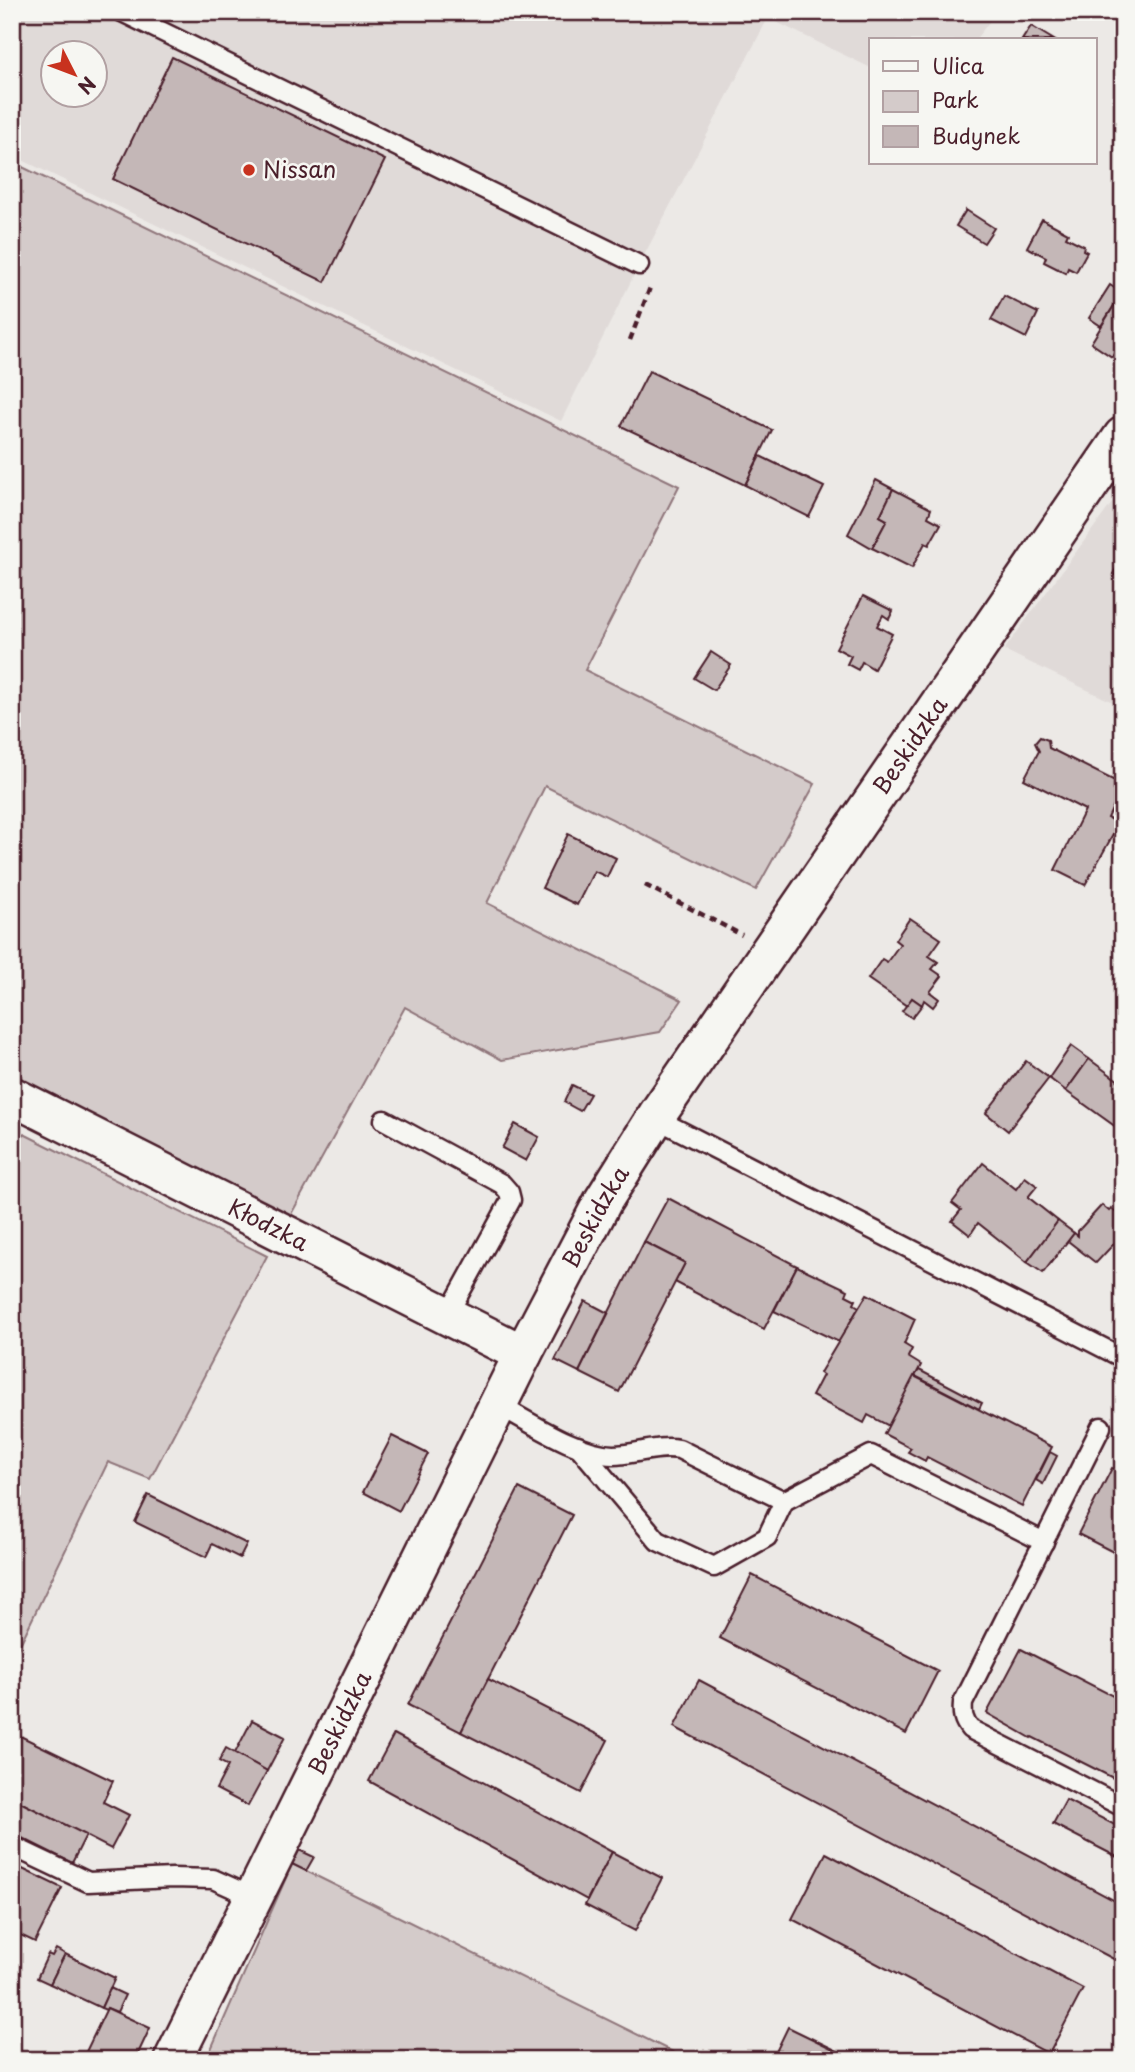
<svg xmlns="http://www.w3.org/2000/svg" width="1135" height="2072" font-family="'Playpen Sans',sans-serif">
  <rect width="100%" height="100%" fill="#ece9e6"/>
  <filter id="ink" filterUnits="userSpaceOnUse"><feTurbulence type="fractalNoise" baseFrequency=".0143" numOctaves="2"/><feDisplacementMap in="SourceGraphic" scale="14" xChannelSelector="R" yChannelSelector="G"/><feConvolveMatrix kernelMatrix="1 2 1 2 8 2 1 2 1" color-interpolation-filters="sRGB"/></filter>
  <g filter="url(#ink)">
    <!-- built -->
    <g fill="#e0dad8" fill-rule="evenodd">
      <path d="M 12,12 L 997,12 L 975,40 L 871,40 L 871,68 L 768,18 L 639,265 L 561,421 L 12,155 ZM 52,52 L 94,52 L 94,94 L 52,94 Z"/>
      <path d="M 1123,488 L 1123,707 L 1004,650 Z"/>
    </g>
    <!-- green -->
    <g fill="#d4cbca" stroke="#8f757a" stroke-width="2">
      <path d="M 12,162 L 679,486 L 585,670 L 815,784 L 756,890 L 545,786 L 487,903 L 682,1000 L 660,1032 L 502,1060 L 405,1007 L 289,1218 L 12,1076 L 12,342 L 19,331 L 12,324 Z"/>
      <path d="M 12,1128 L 267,1256 L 150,1479 L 108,1462 L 12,1661 Z"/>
      <path d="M 292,1864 L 689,2060 L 216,2060 L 208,2056 Z"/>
    </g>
    <!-- building -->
    <g fill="#c4b7b7" stroke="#4a1f2b" stroke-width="2">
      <path d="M 1031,26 L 1054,40 L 1022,40 Z"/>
      <path d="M 172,57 L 385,160 L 325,282 L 113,179 Z"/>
      <path d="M 966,210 L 994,228 L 984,243 L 956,226 Z"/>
      <path d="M 1042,219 L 1068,233 L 1066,237 L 1084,246 L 1083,250 L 1087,252 L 1076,272 L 1068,268 L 1066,273 L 1044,262 L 1046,257 L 1027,247 Z"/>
      <path d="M 1110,285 L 1122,293 L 1101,326 L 1089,318 Z"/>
      <path d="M 1122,293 L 1123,340 L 1112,357 L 1091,343 Z"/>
      <path d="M 1004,296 L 1038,313 L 1026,338 L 991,320 Z"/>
      <path d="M 649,371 L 772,430 L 745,485 L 621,426 Z"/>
      <path d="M 760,456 L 824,487 L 809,517 L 745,485 Z"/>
      <path d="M 876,480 L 893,489 L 880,516 L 887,520 L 872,548 L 848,534 Z"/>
      <path d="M 893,489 L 931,509 L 928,517 L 941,524 L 929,545 L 925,543 L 912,568 L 872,548 L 887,520 L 880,516 Z"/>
      <path d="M 1123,556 L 1123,579 L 1113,574 Z"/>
      <path d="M 863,596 L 893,611 L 889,619 L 883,615 L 877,626 L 892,634 L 874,669 L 862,662 L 858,670 L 847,664 L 851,656 L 836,648 Z"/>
      <path d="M 711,652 L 731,665 L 714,690 L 694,678 Z"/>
      <path d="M 1040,737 L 1048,740 L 1049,748 L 1123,785 L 1108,818 L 1119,824 L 1085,885 L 1055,870 L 1085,810 L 1024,779 L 1039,751 L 1035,743 Z"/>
      <path d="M 568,834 L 616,858 L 607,877 L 594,871 L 577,905 L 542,888 Z"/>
      <path d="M 910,918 L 941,939 L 929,956 L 938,962 L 932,969 L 942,976 L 930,992 L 939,999 L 933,1007 L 924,1000 L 922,1005 L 912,998 L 907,1006 L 868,979 L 882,959 L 887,962 L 900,944 L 895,940 Z"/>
      <path d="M 912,998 L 922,1005 L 912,1018 L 902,1011 Z"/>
      <path d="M 1071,1046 L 1089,1059 L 1066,1091 L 1049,1078 Z"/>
      <path d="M 1089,1059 L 1123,1084 L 1123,1132 L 1066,1091 Z"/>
      <path d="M 1026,1061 L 1049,1078 L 1008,1131 L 986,1113 Z"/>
      <path d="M 572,1085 L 590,1094 L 580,1111 L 564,1102 Z"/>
      <path d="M 515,1124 L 539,1137 L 526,1161 L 502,1148 Z"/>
      <path d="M 983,1163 L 1016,1189 L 1025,1177 L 1037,1186 L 1028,1197 L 1058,1221 L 1027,1262 L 978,1223 L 970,1235 L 952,1221 L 961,1210 L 952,1203 Z"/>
      <path d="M 668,1198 L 797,1266 L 764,1329 L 675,1282 L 685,1263 L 644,1242 Z"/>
      <path d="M 1102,1205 L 1109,1211 L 1111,1208 L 1123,1219 L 1123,1234 L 1096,1263 L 1068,1241 L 1074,1233 L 1078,1236 L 1078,1231 Z"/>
      <path d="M 1058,1221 L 1074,1233 L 1043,1273 L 1027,1262 Z"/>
      <path d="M 644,1242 L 685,1263 L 619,1392 L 579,1372 Z"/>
      <path d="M 797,1266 L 848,1290 L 846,1295 L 856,1300 L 854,1304 L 859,1307 L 839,1342 L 774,1311 Z"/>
      <path d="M 867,1294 L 915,1319 L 904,1344 L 912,1349 L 908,1357 L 921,1365 L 889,1426 L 868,1415 L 864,1423 L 812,1396 L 823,1375 L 820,1373 L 821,1371 Z"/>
      <path d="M 585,1301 L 608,1313 L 579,1372 L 555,1360 Z"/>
      <path d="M 919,1370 L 982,1403 L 979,1409 L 915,1376 Z"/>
      <path d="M 914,1376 L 1052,1447 L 1022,1506 L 927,1457 L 925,1461 L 908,1452 L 911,1448 L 884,1434 Z"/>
      <path d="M 392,1436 L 428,1454 L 399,1511 L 363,1492 Z"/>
      <path d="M 1050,1452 L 1057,1456 L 1043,1484 L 1036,1480 Z"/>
      <path d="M 1112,1468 L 1123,1473 L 1123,1557 L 1078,1534 Z"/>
      <path d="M 519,1488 L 572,1515 L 461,1732 L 408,1705 Z"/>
      <path d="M 148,1495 L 247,1544 L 240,1558 L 212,1544 L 206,1557 L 135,1522 Z"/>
      <path d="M 752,1575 L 938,1671 L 906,1734 L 720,1638 Z"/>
      <path d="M 1021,1649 L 1123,1701 L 1123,1783 L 1032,1737 L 1031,1738 L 987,1713 Z"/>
      <path d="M 488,1679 L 608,1740 L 581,1793 L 461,1732 Z"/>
      <path d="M 699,1680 L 1123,1905 L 1123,1964 L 674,1727 Z"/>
      <path d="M 252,1720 L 285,1737 L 267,1771 L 235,1753 Z"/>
      <path d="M 12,1732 L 113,1781 L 103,1802 L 129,1815 L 111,1849 L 12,1798 Z"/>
      <path d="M 394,1734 L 612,1852 L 587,1900 L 369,1781 Z"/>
      <path d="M 226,1748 L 267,1771 L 248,1806 L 216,1789 L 228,1766 L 219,1761 Z"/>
      <path d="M 12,1798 L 86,1835 L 72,1863 L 12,1833 Z"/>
      <path d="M 1066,1800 L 1123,1829 L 1123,1860 L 1053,1824 Z"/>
      <path d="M 299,1850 L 314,1857 L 306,1871 L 292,1864 Z"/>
      <path d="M 612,1852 L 662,1878 L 635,1931 L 585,1905 Z"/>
      <path d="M 826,1853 L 1083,1989 L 1049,2054 L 792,1919 Z"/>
      <path d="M 12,1864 L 62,1888 L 35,1942 L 12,1931 Z"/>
      <path d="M 56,1949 L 65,1954 L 50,1984 L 37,1978 L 48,1954 L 52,1956 Z"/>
      <path d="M 65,1954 L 115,1978 L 101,2008 L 50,1984 Z"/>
      <path d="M 110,1988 L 125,1995 L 117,2012 L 107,2008 L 106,2010 L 101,2008 Z"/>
      <path d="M 107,2008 L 150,2028 L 135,2060 L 82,2060 Z"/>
      <path d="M 788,2027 L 856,2060 L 772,2060 Z"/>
    </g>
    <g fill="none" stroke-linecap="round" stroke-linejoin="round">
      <defs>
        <g id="service">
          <path d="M 122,12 L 639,265"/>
          <path d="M 655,1118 L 1123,1358"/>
          <path d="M 384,1120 L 502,1184 L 509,1192 L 511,1200 L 447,1316"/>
          <path d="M 498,1405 C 530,1422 577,1454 613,1455 C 635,1455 657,1445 679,1449 L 784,1501 L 871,1455 L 1044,1542"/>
          <path d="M 1101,1427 L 963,1703 C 962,1714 963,1720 970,1729 L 1123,1807"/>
          <path d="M 578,1446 L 658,1541 L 714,1567 L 767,1537 L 784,1501"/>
          <path d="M 12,1846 L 88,1882 L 172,1878 L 213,1879 L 253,1897"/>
        </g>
        <g id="minor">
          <path id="s1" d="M 12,1096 L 523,1354"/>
          <path id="s2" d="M 173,2060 L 523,1354 L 603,1201 L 657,1115 L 1123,436"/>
        </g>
      </defs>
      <!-- service casing -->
      <use href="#service" stroke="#4a1f2b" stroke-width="23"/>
      <!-- minor casing -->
      <use href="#minor" stroke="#4a1f2b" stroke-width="42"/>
      <!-- path -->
      <g stroke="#4a1f2b" stroke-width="4.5" stroke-dasharray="7 5" stroke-linecap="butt">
        <path d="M 630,340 L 651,285"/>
        <path d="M 645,885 L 742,935"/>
        <path d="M 12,2044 L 20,2060"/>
      </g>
      <!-- service -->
      <use href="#service" stroke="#f6f6f2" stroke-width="18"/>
      <!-- minor -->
      <use href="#minor" stroke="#f6f6f2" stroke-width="37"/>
    </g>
  </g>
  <!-- markers -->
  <circle fill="#c8321e" stroke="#f6f6f2" stroke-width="2.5" cx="249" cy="170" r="7"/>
  <g text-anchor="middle" stroke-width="5" stroke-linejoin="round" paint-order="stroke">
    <!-- poi labels -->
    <g font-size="23" fill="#4a1f2b" stroke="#f6f6f2" text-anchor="start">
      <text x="263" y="178">Nissan</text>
    </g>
    <!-- street labels -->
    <g font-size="23" fill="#4a1f2b" stroke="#f6f6f2">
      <text dy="8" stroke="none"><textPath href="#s2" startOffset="1510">Beskidzka</textPath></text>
      <text dy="8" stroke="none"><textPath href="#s2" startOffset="943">Beskidzka</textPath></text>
      <text dy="8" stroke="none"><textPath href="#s1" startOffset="287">Kłodzka</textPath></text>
      <text dy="8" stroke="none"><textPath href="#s2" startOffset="376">Beskidzka</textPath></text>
    </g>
  </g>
  <!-- margin -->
  <rect width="1135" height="2072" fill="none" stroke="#f6f6f2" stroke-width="42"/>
  <rect x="21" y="21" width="1093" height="2030" fill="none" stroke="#4a1f2b" stroke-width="2.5" filter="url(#ink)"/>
  <!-- legend -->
  <rect x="869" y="38" width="228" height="126" fill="#f6f6f2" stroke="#b1a0a2" stroke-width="2"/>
  <rect x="883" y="61" width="35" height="10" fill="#f6f6f2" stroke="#b1a0a2" stroke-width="2"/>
  <text x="932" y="74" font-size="21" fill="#4a1f2b">Ulica</text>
  <rect x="883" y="91" width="35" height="21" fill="#d4cbca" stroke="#b1a0a2" stroke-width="2"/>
  <text x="932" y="108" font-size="21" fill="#4a1f2b">Park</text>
  <rect x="883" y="126" width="35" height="21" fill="#c4b7b7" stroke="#b1a0a2" stroke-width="2"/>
  <text x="932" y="144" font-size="21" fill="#4a1f2b">Budynek</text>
  <!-- north arrow -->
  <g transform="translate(74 74) rotate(132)"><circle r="33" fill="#f6f6f2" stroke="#b1a0a2" stroke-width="2"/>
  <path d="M0-5L12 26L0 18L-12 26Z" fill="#c8321e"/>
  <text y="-10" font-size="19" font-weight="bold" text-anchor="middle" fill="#4a1f2b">N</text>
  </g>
</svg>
